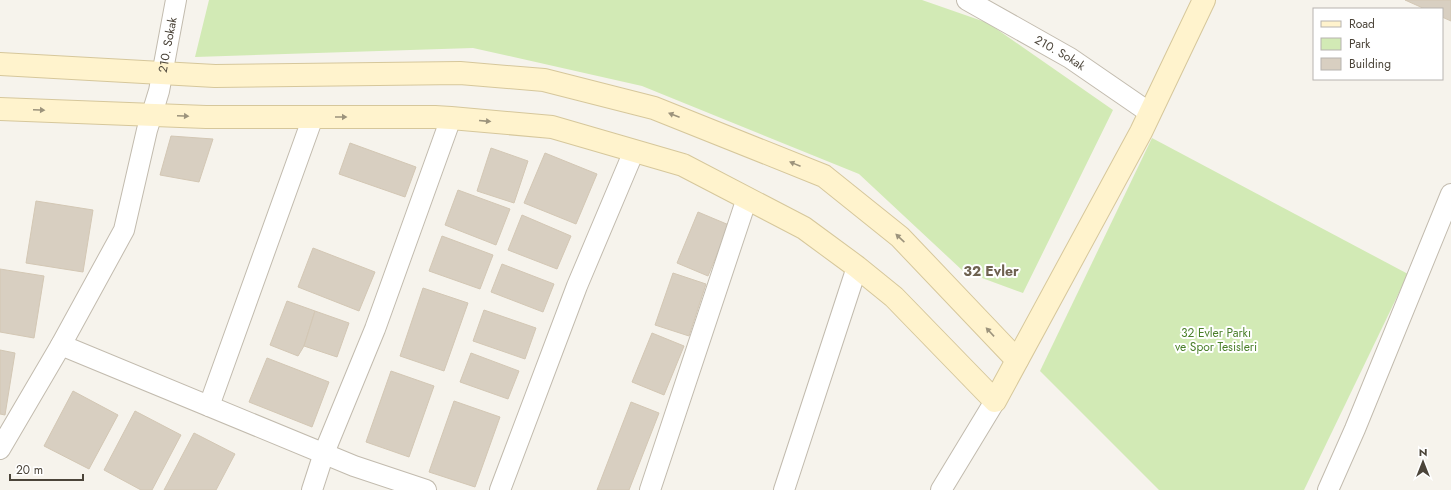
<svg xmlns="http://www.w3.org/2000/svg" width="1451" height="490" font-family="Jost,sans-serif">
  <rect width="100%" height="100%" fill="#f6f3ec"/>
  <!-- green -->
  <g fill="#d2eab5">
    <path d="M 209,0 L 922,0 L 988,23 L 1113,110 L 1023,293 L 963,271 L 859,174 L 642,86 L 473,48 L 195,57 Z"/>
    <path d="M 1152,138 L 1408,274 L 1304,490 L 1159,490 L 1040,371 Z"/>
  </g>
  <!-- building -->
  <g fill="#d8cfc1" stroke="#d3c7b4">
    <path d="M 1405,0 L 1451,0 L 1451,21 L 1442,17 L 1442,9 L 1425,9 Z"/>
    <path d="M 171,136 L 213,139 L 199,182 L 160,175 Z"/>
    <path d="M 350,143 L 416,167 L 405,197 L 339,174 Z"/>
    <path d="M 491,148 L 528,161 L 514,203 L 477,191 Z"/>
    <path d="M 545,153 L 597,174 L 576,224 L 524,203 Z"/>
    <path d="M 458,190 L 510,209 L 496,245 L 445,225 Z"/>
    <path d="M 36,201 L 93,210 L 83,272 L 26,263 Z"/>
    <path d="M 698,212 L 729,225 L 708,276 L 677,263 Z"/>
    <path d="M 522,215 L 571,236 L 557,269 L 508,250 Z"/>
    <path d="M 442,236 L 493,255 L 480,289 L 429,271 Z"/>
    <path d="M 313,248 L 375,272 L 359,311 L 298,287 Z"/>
    <path d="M 502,264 L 554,284 L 543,312 L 491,292 Z"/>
    <path d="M 0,269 L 44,276 L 34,338 L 0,332 Z"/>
    <path d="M 673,273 L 706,284 L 689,336 L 655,325 Z"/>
    <path d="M 423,288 L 468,303 L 444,371 L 400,356 Z"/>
    <path d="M 287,301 L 315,311 L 304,346 L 298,356 L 270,345 Z"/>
    <path d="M 484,310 L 536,328 L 525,359 L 473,341 Z"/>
    <path d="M 315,311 L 349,323 L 337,357 L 304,346 Z"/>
    <path d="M 652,333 L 684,346 L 664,395 L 632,382 Z"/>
    <path d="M 0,350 L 15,353 L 5,415 L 0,414 Z"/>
    <path d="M 471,353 L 519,371 L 508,399 L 460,382 Z"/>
    <path d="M 267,358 L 329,382 L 312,427 L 249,402 Z"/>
    <path d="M 391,371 L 434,386 L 409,457 L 366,442 Z"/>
    <path d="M 73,391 L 118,415 L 89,469 L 44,446 Z"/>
    <path d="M 454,401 L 500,417 L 475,487 L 429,472 Z"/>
    <path d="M 631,402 L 659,413 L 629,490 L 597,490 Z"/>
    <path d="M 135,411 L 181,435 L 152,490 L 141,490 L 104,470 Z"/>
    <path d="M 194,433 L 235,454 L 216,490 L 164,490 Z"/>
  </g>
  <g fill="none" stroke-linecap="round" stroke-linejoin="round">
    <defs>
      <g id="minor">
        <path id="s1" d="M 967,0 L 1070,58 L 1150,113"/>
        <path d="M 61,345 L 354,466 L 426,490"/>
        <path d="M 209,406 L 313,117"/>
        <path id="s2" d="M 0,449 L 61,345 L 124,230 L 147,130 L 159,91 L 176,0"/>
        <path d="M 312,490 L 324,453 L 375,329 L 451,118"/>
        <path d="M 500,490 L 577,286 L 634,151"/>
        <path d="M 650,490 L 747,198"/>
        <path d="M 784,490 L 857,267"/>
        <path d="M 941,490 L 995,401"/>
        <path d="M 1328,490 L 1355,429 L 1451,194"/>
      </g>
      <g id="secondary">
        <path d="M 0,64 L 215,76 L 460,73 L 544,80 L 654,108 L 824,176 L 900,237 L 1017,360"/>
        <path d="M 0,109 L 206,117 L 435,117 L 451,118 L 552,127 L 683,165 L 804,228 L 857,267 L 894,297 L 995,401 L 1141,132 L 1204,0"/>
      </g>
    </defs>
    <!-- minor casing -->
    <use href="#minor" stroke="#c2bbae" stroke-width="22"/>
    <!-- secondary casing -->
    <use href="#secondary" stroke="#d6c79b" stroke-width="24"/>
    <!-- minor -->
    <use href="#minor" stroke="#fff" stroke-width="20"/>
    <!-- secondary -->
    <use href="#secondary" stroke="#fff3cd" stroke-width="22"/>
  </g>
  <!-- one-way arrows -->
  <defs><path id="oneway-solid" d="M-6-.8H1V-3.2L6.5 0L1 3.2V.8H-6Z"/></defs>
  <g fill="#9c937c">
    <use href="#oneway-solid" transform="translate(39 110) rotate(2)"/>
    <use href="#oneway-solid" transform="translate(674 115) rotate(-159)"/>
    <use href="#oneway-solid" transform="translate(183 116) rotate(3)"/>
    <use href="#oneway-solid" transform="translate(341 117)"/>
    <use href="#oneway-solid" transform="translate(485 121) rotate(5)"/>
    <use href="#oneway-solid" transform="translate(795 164) rotate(-158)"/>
    <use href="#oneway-solid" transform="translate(900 238) rotate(-137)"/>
    <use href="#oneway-solid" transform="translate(990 332) rotate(-133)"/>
  </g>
  <g text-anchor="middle" stroke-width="4" stroke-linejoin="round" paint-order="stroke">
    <!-- street labels -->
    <g font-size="12" fill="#4b4439" stroke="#fff">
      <text dy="4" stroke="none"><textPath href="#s2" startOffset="442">210. Sokak</textPath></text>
      <text dy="4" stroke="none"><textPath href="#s1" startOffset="107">210. Sokak</textPath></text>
    </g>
    <!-- park labels -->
    <g font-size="12" fill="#4a7f2a" stroke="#fff">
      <text x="1216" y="337">32 Evler Parkı<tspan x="1216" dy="14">ve Spor Tesisleri</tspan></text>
    </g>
    <!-- quarter labels -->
    <g font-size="14" font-weight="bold" fill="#6e6250" stroke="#fff">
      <text x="991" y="276">32 Evler</text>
    </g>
  </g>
  <!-- legend -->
  <rect x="1313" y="8" width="130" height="72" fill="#ffffff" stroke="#b7b4b0"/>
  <rect x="1321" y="21" width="20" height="6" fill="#fff3cd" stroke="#b7b4b0"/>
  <text x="1349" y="28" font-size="12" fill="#4b4439">Road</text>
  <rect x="1321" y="38" width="20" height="12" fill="#d2eab5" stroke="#b7b4b0"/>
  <text x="1349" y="48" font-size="12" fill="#4b4439">Park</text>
  <rect x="1321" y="58" width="20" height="12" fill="#d8cfc1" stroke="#b7b4b0"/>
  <text x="1349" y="68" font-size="12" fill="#4b4439">Building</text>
  <!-- north arrow -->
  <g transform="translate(1423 462)" stroke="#ffffff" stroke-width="3" paint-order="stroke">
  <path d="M0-3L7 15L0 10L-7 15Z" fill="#4b4439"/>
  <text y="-6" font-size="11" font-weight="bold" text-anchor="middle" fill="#4b4439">N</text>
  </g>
  <!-- scale -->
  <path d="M10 474v6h73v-6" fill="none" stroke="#4b4439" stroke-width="2"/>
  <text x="16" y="474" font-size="12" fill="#4b4439" stroke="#ffffff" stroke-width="3" paint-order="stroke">20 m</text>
</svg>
